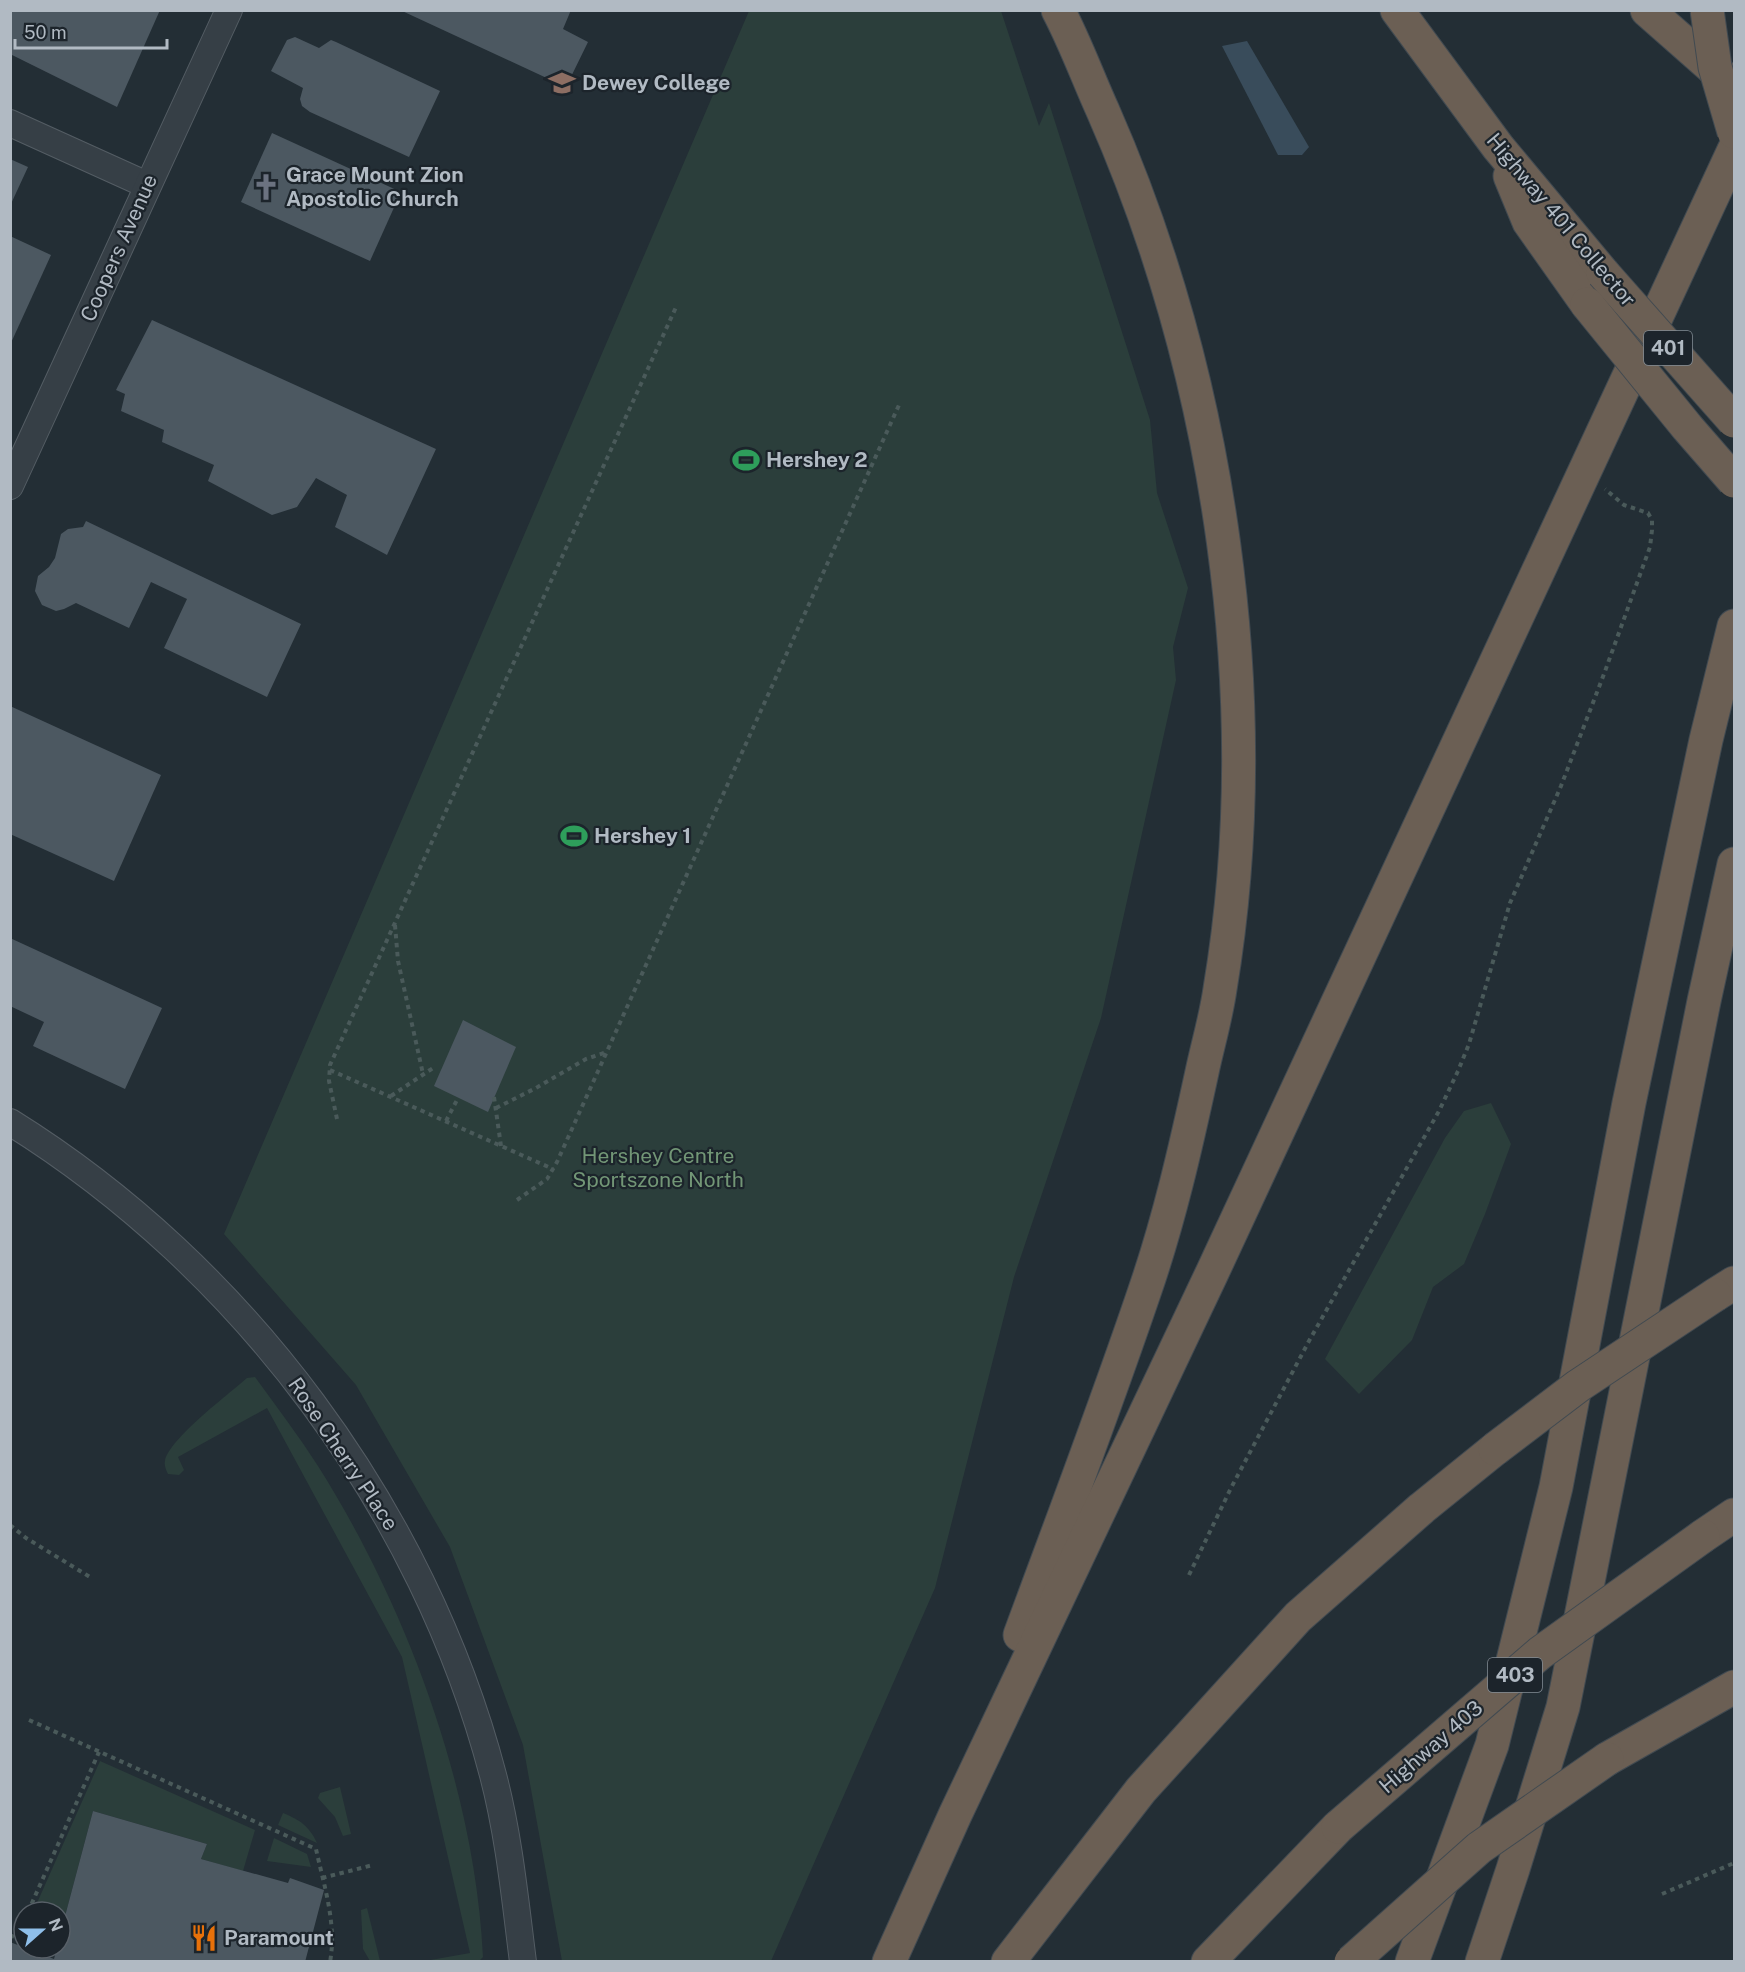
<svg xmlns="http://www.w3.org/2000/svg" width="1745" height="1972" font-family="'Public Sans',sans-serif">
  <rect width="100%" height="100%" fill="#232e35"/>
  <!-- green -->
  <g fill="#2b3e3b">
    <path d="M 749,11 L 1001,11 L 1039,126 L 1049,103 L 1150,420 L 1157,493 L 1188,588 L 1173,647 L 1176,680 L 1101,1018 L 1014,1277 L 935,1588 L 771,1961 L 562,1961 L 523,1745 L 450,1547 L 356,1385 L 224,1234 Z"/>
    <path d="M 1491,1103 L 1511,1144 L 1485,1214 L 1464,1264 L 1433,1287 L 1412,1340 L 1359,1394 L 1325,1359 L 1445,1138 L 1464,1111 Z"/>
    <path d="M 255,1377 C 276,1406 298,1435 318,1466 C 407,1607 475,1790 483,1957 L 479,1961 L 425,1961 L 470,1953 L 402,1657 L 267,1408 L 178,1457 L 184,1470 L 179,1475 L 168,1474 C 166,1470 164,1465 165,1461 C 169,1439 229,1394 247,1378 Z"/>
    <path d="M 100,1761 L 255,1830 L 243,1871 L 201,1859 L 207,1844 L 93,1811 L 60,1935 L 60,1912 L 33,1912 Z"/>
    <path d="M 340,1787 L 351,1834 L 343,1836 L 335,1817 L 318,1798 L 320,1793 Z"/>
    <path d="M 283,1813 C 300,1820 309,1826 317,1843 L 278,1825 Z"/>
    <path d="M 274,1838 L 307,1854 L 311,1867 L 267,1861 Z"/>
    <path d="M 367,1908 L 380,1961 L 370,1961 L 363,1949 L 361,1910 Z"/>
  </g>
  <!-- water -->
  <path fill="#394c5b" d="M 1247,41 L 1309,147 L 1302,155 L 1278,155 L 1222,46 Z"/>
  <!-- building -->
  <g fill="#4c5861">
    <path d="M 10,10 L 160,10 L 117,107 L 10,54 Z"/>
    <path d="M 400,10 L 571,10 L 563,29 L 588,42 L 566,87 Z"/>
    <path d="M 295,37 L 319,48 L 331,40 L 336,42 L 440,91 L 409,157 L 310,112 L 302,106 L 300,99 L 303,88 L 271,71 L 287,40 Z"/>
    <path d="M 272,133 L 401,192 L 370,261 L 241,202 Z"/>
    <path d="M 10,159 L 28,167 L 10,206 Z"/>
    <path d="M 10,236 L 51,255 L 10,345 Z"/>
    <path d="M 152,320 L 436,449 L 387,555 L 335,527 L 347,495 L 316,478 L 297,507 L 272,515 L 208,481 L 214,465 L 162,442 L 164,430 L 121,411 L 125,394 L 116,390 Z"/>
    <path d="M 86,521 L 301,624 L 267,697 L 164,648 L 187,599 L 151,582 L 129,628 L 76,603 L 64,609 L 56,611 L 42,605 L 35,591 L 38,576 L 49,567 L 55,558 L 61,534 L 68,529 L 83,527 Z"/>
    <path d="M 10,706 L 161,775 L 114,881 L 10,834 Z"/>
    <path d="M 10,938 L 162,1008 L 125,1089 L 33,1046 L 44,1022 L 10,1006 Z"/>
    <path d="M 463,1020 L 516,1047 L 488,1112 L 434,1086 Z"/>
    <path d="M 93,1811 L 207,1844 L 201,1859 L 288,1883 L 290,1878 L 324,1890 L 305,1962 L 10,1962 L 10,1942 L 54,1959 L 57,1948 L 60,1948 L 60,1935 Z"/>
  </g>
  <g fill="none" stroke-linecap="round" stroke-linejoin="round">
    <defs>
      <g id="minor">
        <path d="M 10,123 L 147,185"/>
        <path d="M 10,486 L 229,10"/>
        <path d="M 10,1122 C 243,1267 423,1509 493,1775 C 509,1836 515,1899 523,1962"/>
      </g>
      <g id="highway">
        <path d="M 1397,10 L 1498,147 L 1603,273"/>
        <path d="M 1647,10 L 1731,84"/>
        <path d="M 1510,176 L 1529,222 L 1587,304"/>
        <path d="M 1715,1295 L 1734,1283"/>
        <path d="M 1703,1536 L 1734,1515"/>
        <path d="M 1020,1635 C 1062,1521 1105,1408 1144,1293 C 1169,1221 1186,1146 1202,1072 C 1208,1044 1216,1017 1220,989 C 1268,701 1220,377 1103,111 C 1088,78 1075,42 1058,10"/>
        <path d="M 1607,1759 L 1734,1687"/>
        <path d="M 889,1962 L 955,1815 L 1212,1273 L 1734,150"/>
        <path d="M 1008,1962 L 1141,1790 L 1298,1617 L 1422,1508 L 1495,1449"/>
        <path d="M 1208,1962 L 1338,1827"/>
        <path d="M 1412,1962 L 1492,1745 L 1556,1487 L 1629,1103 L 1706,740 L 1734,626"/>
        <path d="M 1482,1962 L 1513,1869 L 1563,1707 L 1704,1001 L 1734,864"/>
      </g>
    </defs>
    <!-- minor casing -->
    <use href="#minor" stroke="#545d64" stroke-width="28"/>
    <!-- highway casing -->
    <use href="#highway" stroke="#414a51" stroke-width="35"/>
    <!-- path -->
    <g stroke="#4a5a5a" stroke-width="4" stroke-dasharray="4.5 4.5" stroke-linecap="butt">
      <path d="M 395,925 L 398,961 L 423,1074"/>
      <path d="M 330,1070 L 553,1169"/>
      <path d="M 391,1096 L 433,1068"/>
      <path d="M 494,1097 L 501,1146"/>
      <path d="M 496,1108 L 536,1088 L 586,1059 L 607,1052"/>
      <path d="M 337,1119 L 329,1081 L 330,1065 L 677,305"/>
      <path d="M 446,1121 L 458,1098"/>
      <path d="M 517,1200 L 547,1179 L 557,1162 L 899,405"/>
      <path d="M 10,1525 L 26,1538 L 90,1577"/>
      <path d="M 1189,1575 L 1231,1488 L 1309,1341 L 1439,1111 L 1458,1071 L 1469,1044 L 1510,903 L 1561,786 L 1604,674 L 1650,547 L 1652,530 L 1652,520 L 1648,513 L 1624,505 L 1605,489"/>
      <path d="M 29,1720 L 316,1849 C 324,1886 337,1924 330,1962"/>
      <path d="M 322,1878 L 373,1865"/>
      <path d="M 1662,1894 L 1734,1863"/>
      <path d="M 28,1912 L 99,1752"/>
      <path d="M 10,1935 L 16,1938 L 24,1920"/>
    </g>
    <!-- minor -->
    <use href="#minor" stroke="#363f46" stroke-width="26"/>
    <!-- highway -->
    <use href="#highway" stroke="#6b5f54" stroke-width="33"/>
    <defs>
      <g id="highway-bridge">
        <path d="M 1707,10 L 1715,67 L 1734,132"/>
        <path d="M 1603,273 L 1734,421"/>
        <path d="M 1587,304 L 1687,427 L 1734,481"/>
        <path d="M 1495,1449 L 1578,1386 L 1715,1295"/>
        <path d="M 1338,1827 L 1540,1653 L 1703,1536"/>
        <path d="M 1351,1962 L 1479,1848 L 1607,1759"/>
      </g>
    </defs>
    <!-- highway-bridge casing -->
    <use href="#highway-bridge" stroke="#414a51" stroke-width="35" stroke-linecap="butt"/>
    <!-- highway-bridge -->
    <use href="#highway-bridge" stroke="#6b5f54" stroke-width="33"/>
  </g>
  <!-- icons -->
  <defs>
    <symbol id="school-bare" viewBox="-9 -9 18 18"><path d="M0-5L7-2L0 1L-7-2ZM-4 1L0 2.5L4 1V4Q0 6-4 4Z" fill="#8d6e63" stroke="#1c242b" stroke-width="2.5" paint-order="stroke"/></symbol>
    <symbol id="church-bare" viewBox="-9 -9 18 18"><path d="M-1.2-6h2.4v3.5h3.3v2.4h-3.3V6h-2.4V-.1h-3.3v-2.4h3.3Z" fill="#6b7280" stroke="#1c242b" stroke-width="2.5" paint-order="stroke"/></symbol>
    <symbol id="stadium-bare" viewBox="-9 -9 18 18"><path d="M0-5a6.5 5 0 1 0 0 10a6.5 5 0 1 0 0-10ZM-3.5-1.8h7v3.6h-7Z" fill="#2e9e5b" stroke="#1c242b" stroke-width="2.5" paint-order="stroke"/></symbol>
    <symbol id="restaurant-bare" viewBox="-9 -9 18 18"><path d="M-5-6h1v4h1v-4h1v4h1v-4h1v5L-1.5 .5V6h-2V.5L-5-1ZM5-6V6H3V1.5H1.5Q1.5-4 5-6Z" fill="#e8710a" stroke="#1c242b" stroke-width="2.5" paint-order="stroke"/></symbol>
  </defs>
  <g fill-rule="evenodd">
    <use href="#school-bare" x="543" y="64" width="38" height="38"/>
    <use href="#church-bare" x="247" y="168" width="38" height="38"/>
    <use href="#stadium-bare" x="727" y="441" width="38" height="38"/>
    <use href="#stadium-bare" x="555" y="817" width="38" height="38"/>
    <use href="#restaurant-bare" x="185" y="1919" width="38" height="38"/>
  </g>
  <g text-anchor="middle" stroke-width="4.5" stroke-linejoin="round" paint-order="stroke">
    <!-- shield labels -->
    <g fill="#1c242b" stroke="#848d95" stroke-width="1.5">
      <rect x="1644" y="331" width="48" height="34" rx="4.5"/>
      <rect x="1488" y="1658" width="54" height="34" rx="4.5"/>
    </g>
    <g font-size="20" font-weight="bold" fill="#b1bac3">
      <text x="1668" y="355">401</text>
      <text x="1515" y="1682">403</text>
    </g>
    <!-- poi labels -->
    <g font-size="21" font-weight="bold" fill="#b1bac3" stroke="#1c242b" text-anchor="start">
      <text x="582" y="90">Dewey College</text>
      <text x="286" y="182">Grace Mount Zion<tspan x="286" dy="24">Apostolic Church</tspan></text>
      <text x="766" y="467">Hershey 2</text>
      <text x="594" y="843">Hershey 1</text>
      <text x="224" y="1945">Paramount</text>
    </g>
    <!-- street labels -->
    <g font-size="21" fill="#b1bac3" stroke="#1c242b">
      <text transform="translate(1561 220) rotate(50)" y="7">Highway 401 Collector</text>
      <text transform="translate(119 248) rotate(-66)" y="7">Coopers Avenue</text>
      <text transform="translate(343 1454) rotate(56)" y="7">Rose Cherry Place</text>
      <text transform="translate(1431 1747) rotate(-41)" y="7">Highway 403</text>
    </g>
    <!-- park labels -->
    <g font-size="21" fill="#729676" stroke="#1c242b">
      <text x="658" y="1163">Hershey Centre<tspan x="658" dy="24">Sportszone North</tspan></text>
    </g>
  </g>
  <!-- border -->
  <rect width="1745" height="1972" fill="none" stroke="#b1bac3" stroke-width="24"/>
  <!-- north arrow -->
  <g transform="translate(42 1930) rotate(69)"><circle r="28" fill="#1c242b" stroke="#586068" stroke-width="1.5"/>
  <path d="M0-4.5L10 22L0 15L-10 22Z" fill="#8fbfea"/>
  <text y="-9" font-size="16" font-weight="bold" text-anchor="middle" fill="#b1bac3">N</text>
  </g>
  <!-- scale -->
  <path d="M15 39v9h152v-9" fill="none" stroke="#b1bac3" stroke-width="3"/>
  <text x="24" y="39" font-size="18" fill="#b1bac3" stroke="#1c242b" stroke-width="4.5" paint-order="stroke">50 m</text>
</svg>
